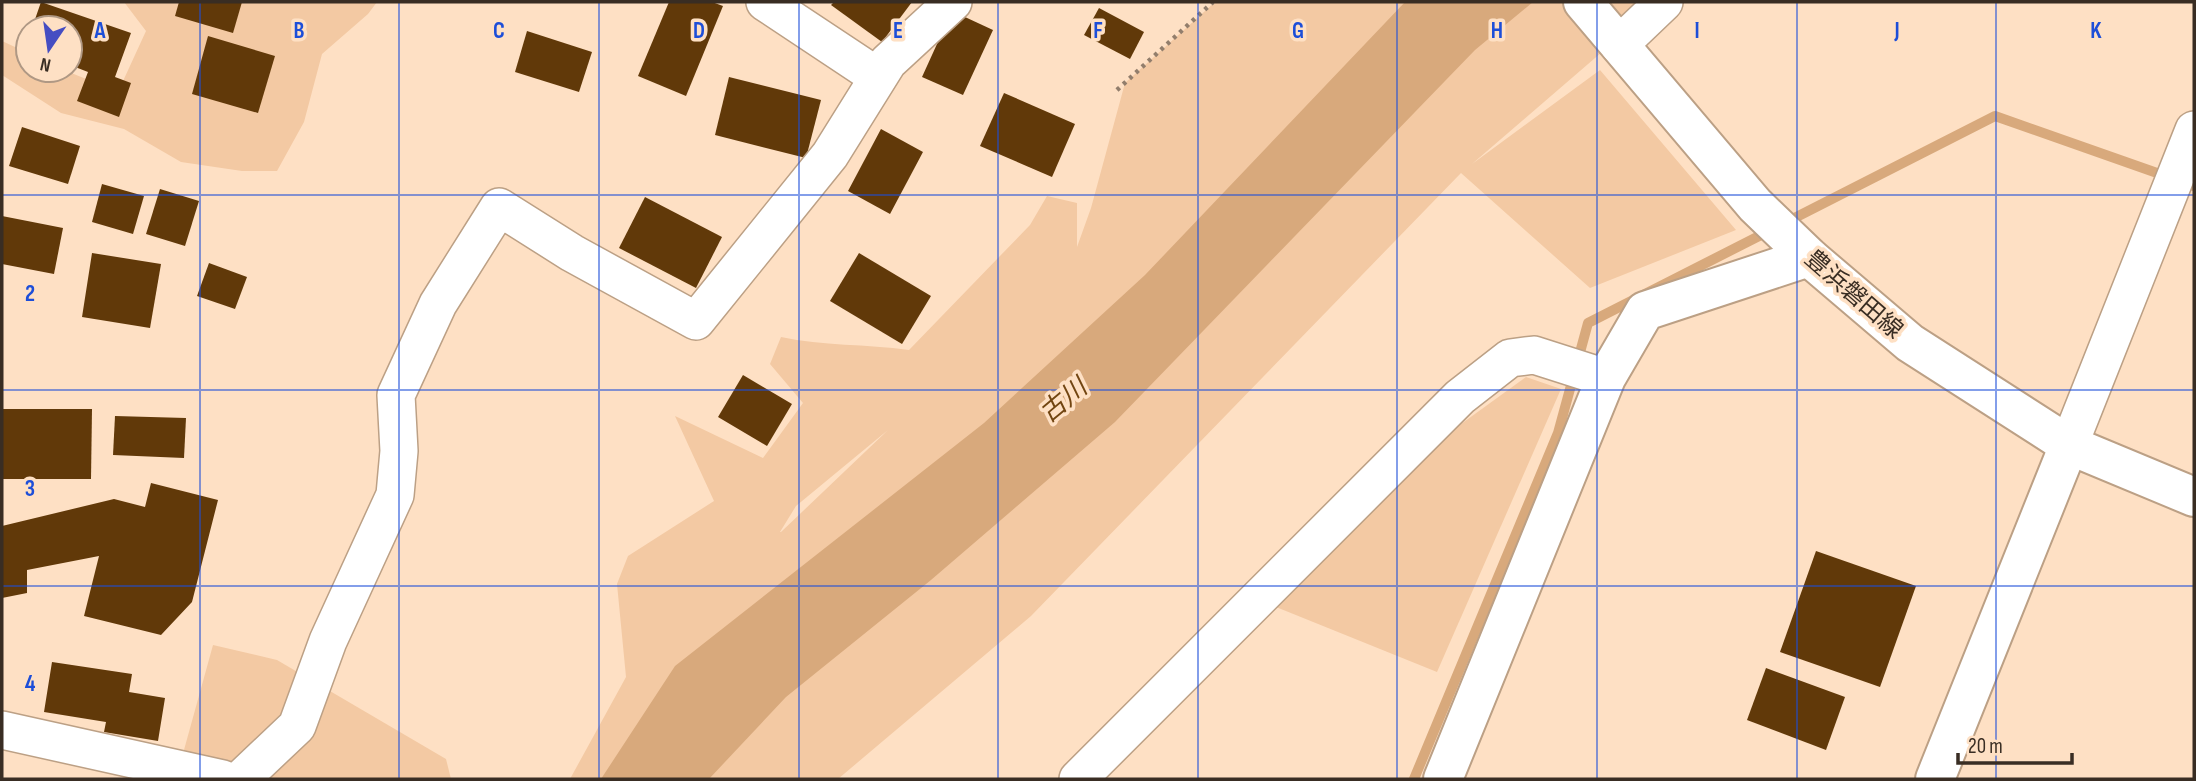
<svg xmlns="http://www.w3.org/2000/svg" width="2196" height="781" font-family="'Sofia Sans Condensed','Noto Sans JP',sans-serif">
  <rect width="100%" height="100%" fill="#fee0c4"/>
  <!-- green -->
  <g fill="#f3c9a3" fill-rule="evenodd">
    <path d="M 124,2 L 377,2 L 368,14 L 322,54 L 304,122 L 277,171 L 242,171 L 181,162 L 124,129 L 61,113 L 2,75 L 2,41 L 28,53 L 28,70 L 64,70 L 118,92 L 146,31 Z"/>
    <path d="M 1215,2 L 1660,2 L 1472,164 L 1600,70 L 1736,230 L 1590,288 L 1461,173 L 1031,616 L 838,779 L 570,779 L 626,677 L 617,584 L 628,556 L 714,501 L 675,416 L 763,458 L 803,403 L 770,364 L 781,337 C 823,346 866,344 909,350 L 1030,225 L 1047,196 L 1077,203 L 1077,247 L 1091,208 L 1125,83 ZM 888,430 L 781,532 L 780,532 L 796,506 Z"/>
    <path d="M 1526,377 L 1561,389 L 1437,672 L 1276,607 L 1421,453 Z"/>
    <path d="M 213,645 L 277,660 L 446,759 L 451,779 L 182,779 L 179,768 Z"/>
  </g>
  <!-- water -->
  <path fill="#d8a97c" d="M 1405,2 L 1533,2 L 1475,50 L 1115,422 L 931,580 L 786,697 L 709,779 L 601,779 L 675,666 L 984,423 L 1145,275 Z"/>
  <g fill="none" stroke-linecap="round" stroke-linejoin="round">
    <!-- stream -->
    <path stroke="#d8a97c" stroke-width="10" d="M 1414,779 L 1558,433 L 1588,323 L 1995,116 L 2194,186"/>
  </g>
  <!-- building -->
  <g fill="#613909">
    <path d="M 41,2 L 131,33 L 115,77 L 131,83 L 119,117 L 77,101 L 88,72 L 70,65 L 70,28 L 32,28 Z"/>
    <path d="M 179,2 L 242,2 L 233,33 L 175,16 Z"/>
    <path d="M 669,2 L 712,2 L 723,6 L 686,96 L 638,76 Z"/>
    <path d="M 834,2 L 912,2 L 882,42 L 831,5 Z"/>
    <path d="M 1099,8 L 1144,32 L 1130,59 L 1084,35 Z"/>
    <path d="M 952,11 L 993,30 L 963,95 L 922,77 Z"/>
    <path d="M 527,31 L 592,52 L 579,92 L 515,72 Z"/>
    <path d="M 208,36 L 275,56 L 258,113 L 192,94 Z"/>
    <path d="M 729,77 L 821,100 L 806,158 L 715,135 Z"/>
    <path d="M 1004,93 L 1075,124 L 1052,177 L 980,146 Z"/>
    <path d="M 22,127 L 80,146 L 68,184 L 9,166 Z"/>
    <path d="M 881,129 L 923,152 L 890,214 L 848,191 Z"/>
    <path d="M 102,184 L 144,196 L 133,234 L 92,222 Z"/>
    <path d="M 160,189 L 199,201 L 185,246 L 146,234 Z"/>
    <path d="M 645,197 L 722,237 L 696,288 L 619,248 Z"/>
    <path d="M 2,216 L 63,228 L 54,274 L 2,264 Z"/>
    <path d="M 92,253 L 161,264 L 150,328 L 82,317 Z"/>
    <path d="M 859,253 L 931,296 L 902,344 L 830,301 Z"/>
    <path d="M 209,263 L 247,277 L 235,309 L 197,296 Z"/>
    <path d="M 743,375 L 792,404 L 767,446 L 718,417 Z"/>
    <path d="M 2,409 L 92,409 L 91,479 L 2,479 Z"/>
    <path d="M 115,416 L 186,418 L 184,458 L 113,455 Z"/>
    <path d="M 151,483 L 218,500 L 192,602 L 161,635 L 84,616 L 99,556 L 27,570 L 27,593 L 2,598 L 2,526 L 114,499 L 145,507 Z"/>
    <path d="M 1816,551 L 1916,586 L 1880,687 L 1780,652 Z"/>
    <path d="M 52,662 L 132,674 L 129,692 L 165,698 L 158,741 L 104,732 L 106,722 L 44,712 Z"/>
    <path d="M 1766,668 L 1845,697 L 1826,750 L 1747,720 Z"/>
  </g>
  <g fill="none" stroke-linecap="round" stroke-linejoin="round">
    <defs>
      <g id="minor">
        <path d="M 765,2 L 878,77"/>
        <path d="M 1619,45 L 1664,2"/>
        <path d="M 2069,445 L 2194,130"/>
        <path d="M 2,730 L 223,779"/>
        <path d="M 241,779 L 297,726 L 328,641 L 395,495 L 399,451 L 396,395 L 438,304 L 499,207 L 572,253 L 696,321 L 830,155 L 888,62 L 953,2"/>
        <path d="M 1078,779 L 1460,397 L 1510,358 L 1534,355 L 1606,378"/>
      </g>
      <g id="tertiary">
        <path d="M 1443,779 L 1606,378 L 1645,311 L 1809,257"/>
        <path d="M 1935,779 L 2069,445"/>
      </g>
      <path id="secondary" d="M 1583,2 L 1755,205 L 1809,257 L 1910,343 L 2069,445 L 2194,497"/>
    </defs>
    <!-- minor casing -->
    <use href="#minor" stroke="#bca085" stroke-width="40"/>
    <!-- tertiary casing -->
    <use href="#tertiary" stroke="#bca085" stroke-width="42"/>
    <!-- secondary casing -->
    <use href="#secondary" stroke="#bca085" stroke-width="42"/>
    <!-- path -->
    <path stroke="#927e6c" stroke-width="4.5" stroke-dasharray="3.5 5" stroke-linecap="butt" d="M 1117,90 L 1213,2"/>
    <!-- minor -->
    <use href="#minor" stroke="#fff" stroke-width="37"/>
    <!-- tertiary -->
    <use href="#tertiary" stroke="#fff" stroke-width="38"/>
    <!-- secondary -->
    <use href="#secondary" stroke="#fff" stroke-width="38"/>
  </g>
  <!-- grid -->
  <path fill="none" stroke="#1d4ed8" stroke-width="2" stroke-opacity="0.55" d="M 200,2 L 200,779M 399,2 L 399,779M 599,2 L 599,779M 799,2 L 799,779M 998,2 L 998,779M 1198,2 L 1198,779M 1397,2 L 1397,779M 1597,2 L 1597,779M 1797,2 L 1797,779M 1996,2 L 1996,779M 2,195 L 2194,195M 2,390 L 2194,390M 2,586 L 2194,586"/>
  <g text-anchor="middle" stroke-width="7" stroke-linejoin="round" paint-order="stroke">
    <!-- street labels -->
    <g font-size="24" fill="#392d23" stroke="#fee0c4">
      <text transform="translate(1854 294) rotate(41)" y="8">豊浜磐田線</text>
    </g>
    <!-- water labels -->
    <g font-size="26" font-style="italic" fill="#724511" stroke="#fee0c4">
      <text transform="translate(1063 400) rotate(-40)" y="9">古川</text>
    </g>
  </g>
  <g font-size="23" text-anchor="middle" font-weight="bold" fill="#1d4ed8" stroke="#fee0c4" stroke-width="7" stroke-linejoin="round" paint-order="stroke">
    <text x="100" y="38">A</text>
    <text x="299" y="38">B</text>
    <text x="499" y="38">C</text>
    <text x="699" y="38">D</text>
    <text x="898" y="38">E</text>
    <text x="1098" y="38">F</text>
    <text x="1298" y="38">G</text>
    <text x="1497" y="38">H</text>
    <text x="1697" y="38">I</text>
    <text x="1897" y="38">J</text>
    <text x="2096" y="38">K</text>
    <text x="30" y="301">2</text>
    <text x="30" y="496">3</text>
    <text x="30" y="691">4</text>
  </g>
  <!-- border -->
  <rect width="2196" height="781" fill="none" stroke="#392d23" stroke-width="7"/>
  <!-- north arrow -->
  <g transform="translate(49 49) rotate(193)"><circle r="33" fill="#fee0c4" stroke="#af9884" stroke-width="2"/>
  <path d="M0-5L12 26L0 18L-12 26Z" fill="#454dc2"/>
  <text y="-10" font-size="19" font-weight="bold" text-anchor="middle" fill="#392d23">N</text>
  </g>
  <!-- scale -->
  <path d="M1958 753v10h114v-10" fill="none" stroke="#392d23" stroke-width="3.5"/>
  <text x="1968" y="753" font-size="21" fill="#392d23" stroke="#fee0c4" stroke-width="5" paint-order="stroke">20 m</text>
</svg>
